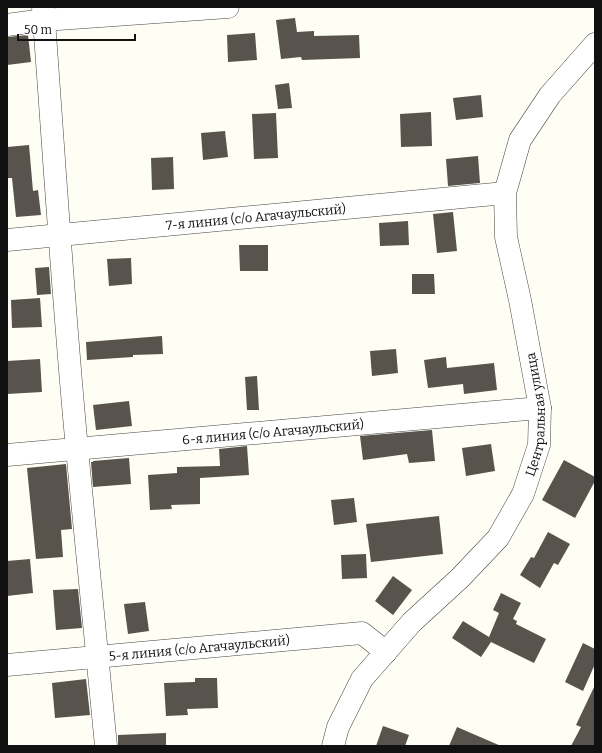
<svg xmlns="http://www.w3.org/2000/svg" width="602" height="753" font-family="Bitter,serif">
  <rect width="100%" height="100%" fill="#fffef4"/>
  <!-- building -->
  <g fill="#59534d">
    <path d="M 295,18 L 297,32 L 314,31 L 314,36 L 359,35 L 360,58 L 302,60 L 301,57 L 281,59 L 276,20 Z"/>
    <path d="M 255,33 L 257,60 L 228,62 L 227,35 Z"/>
    <path d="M 28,35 L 31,62 L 7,65 L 7,37 Z"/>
    <path d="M 289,83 L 292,108 L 278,109 L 275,85 Z"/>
    <path d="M 481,95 L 483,117 L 456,120 L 453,98 Z"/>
    <path d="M 431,112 L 432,146 L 401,147 L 400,114 Z"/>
    <path d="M 276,113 L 278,158 L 254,159 L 252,114 Z"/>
    <path d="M 225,131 L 228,157 L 203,160 L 201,133 Z"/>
    <path d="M 29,145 L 33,191 L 38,190 L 41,215 L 16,217 L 12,178 L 7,178 L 7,147 Z"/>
    <path d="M 478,156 L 480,183 L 448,186 L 446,159 Z"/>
    <path d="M 173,157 L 174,189 L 152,190 L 151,158 Z"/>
    <path d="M 453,212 L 457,251 L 437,253 L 433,214 Z"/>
    <path d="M 408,221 L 409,245 L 380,246 L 379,223 Z"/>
    <path d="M 239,245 L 268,245 L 268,271 L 240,271 Z"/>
    <path d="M 131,258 L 132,284 L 109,286 L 107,259 Z"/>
    <path d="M 49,267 L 51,294 L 37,295 L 35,268 Z"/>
    <path d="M 412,274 L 434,274 L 435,294 L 412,294 Z"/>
    <path d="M 40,298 L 42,327 L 12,328 L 11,300 Z"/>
    <path d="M 162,336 L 163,354 L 133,355 L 133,357 L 87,360 L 86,342 Z"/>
    <path d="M 396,349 L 398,373 L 372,376 L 370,351 Z"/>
    <path d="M 446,357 L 447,368 L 494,363 L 497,390 L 464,394 L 463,384 L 428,388 L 424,360 Z"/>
    <path d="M 40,359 L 42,392 L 7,394 L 7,361 Z"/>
    <path d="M 257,376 L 259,410 L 247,410 L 245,377 Z"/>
    <path d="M 129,401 L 132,426 L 96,430 L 93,405 Z"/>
    <path d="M 432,430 L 435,461 L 409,463 L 407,454 L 363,460 L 360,436 Z"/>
    <path d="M 491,444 L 495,471 L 466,476 L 462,448 Z"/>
    <path d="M 247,446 L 249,475 L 200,478 L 200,504 L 171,505 L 172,509 L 150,510 L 148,475 L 177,473 L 177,467 L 220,466 L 219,449 Z"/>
    <path d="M 129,458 L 131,484 L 93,487 L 91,462 L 93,462 L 93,461 Z"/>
    <path d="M 564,460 L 595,477 L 595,481 L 575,518 L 542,500 Z"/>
    <path d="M 66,464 L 72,529 L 61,530 L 63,557 L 36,559 L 27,468 Z"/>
    <path d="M 354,498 L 357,522 L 334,525 L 331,500 Z"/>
    <path d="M 439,516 L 443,554 L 371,562 L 366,524 Z"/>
    <path d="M 548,532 L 570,544 L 558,565 L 554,563 L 540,588 L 520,575 L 531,557 L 534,558 Z"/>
    <path d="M 366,554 L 367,578 L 342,579 L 341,555 Z"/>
    <path d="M 30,559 L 33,593 L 7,596 L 7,561 Z"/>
    <path d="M 393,576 L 412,590 L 393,615 L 375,601 Z"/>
    <path d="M 78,589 L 82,628 L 56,630 L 53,590 Z"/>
    <path d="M 501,593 L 521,603 L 513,619 L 517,621 L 516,624 L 546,639 L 534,663 L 491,642 L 481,657 L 452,638 L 463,621 L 489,637 L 499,613 L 493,610 Z"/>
    <path d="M 145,602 L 149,631 L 128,634 L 124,604 Z"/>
    <path d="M 583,643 L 595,649 L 595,664 L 583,691 L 565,682 Z"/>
    <path d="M 195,678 L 217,678 L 218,708 L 187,709 L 188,715 L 166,716 L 164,683 L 195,682 Z"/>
    <path d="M 86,679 L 90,715 L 55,718 L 52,683 Z"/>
    <path d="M 595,685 L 595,746 L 571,746 L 581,727 L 576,725 Z"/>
    <path d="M 383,726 L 409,735 L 405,746 L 376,746 Z"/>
    <path d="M 457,727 L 501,746 L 449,746 Z"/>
    <path d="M 166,733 L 166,746 L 118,746 L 118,735 Z"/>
  </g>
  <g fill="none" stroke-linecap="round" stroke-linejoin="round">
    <defs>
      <g id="minor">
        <path d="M 43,7 C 54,154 63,302 77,449 C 86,548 97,647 106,746"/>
        <path d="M 7,25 L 44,20 L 228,7"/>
        <path id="s1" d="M 7,240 L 505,193"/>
        <path id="s2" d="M 7,455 L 540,408"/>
        <path id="s3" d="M 7,665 L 362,633 L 386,652"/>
        <path id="s4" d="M 333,746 L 338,727 L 362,679 L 412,622 L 460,578 L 498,538 L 523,494 L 539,445 L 540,408 L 520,300 L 506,237 L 505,193 L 520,140 L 550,95 L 595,44"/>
      </g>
    </defs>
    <!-- minor casing -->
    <use href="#minor" stroke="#444" stroke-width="23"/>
    <!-- minor -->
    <use href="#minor" stroke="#fff" stroke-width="22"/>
  </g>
  <g text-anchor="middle" stroke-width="4" stroke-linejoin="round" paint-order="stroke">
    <!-- street labels -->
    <g font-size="13" fill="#111" stroke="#fff">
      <text dy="5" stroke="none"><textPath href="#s1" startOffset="250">7-я линия (с/о Агачаульский)</textPath></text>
      <text dy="5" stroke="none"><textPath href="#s4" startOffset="402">Центральная улица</textPath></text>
      <text dy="5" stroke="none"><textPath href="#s2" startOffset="267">6-я линия (с/о Агачаульский)</textPath></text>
      <text dy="5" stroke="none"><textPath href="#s3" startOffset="193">5-я линия (с/о Агачаульский)</textPath></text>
    </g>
  </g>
  <!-- border -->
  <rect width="602" height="753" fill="none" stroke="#111111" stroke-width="16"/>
  <!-- scale -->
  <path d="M18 34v6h117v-6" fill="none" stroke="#111111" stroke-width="2"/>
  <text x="24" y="34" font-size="12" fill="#111111" stroke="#ffffff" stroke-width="3" paint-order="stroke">50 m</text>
</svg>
